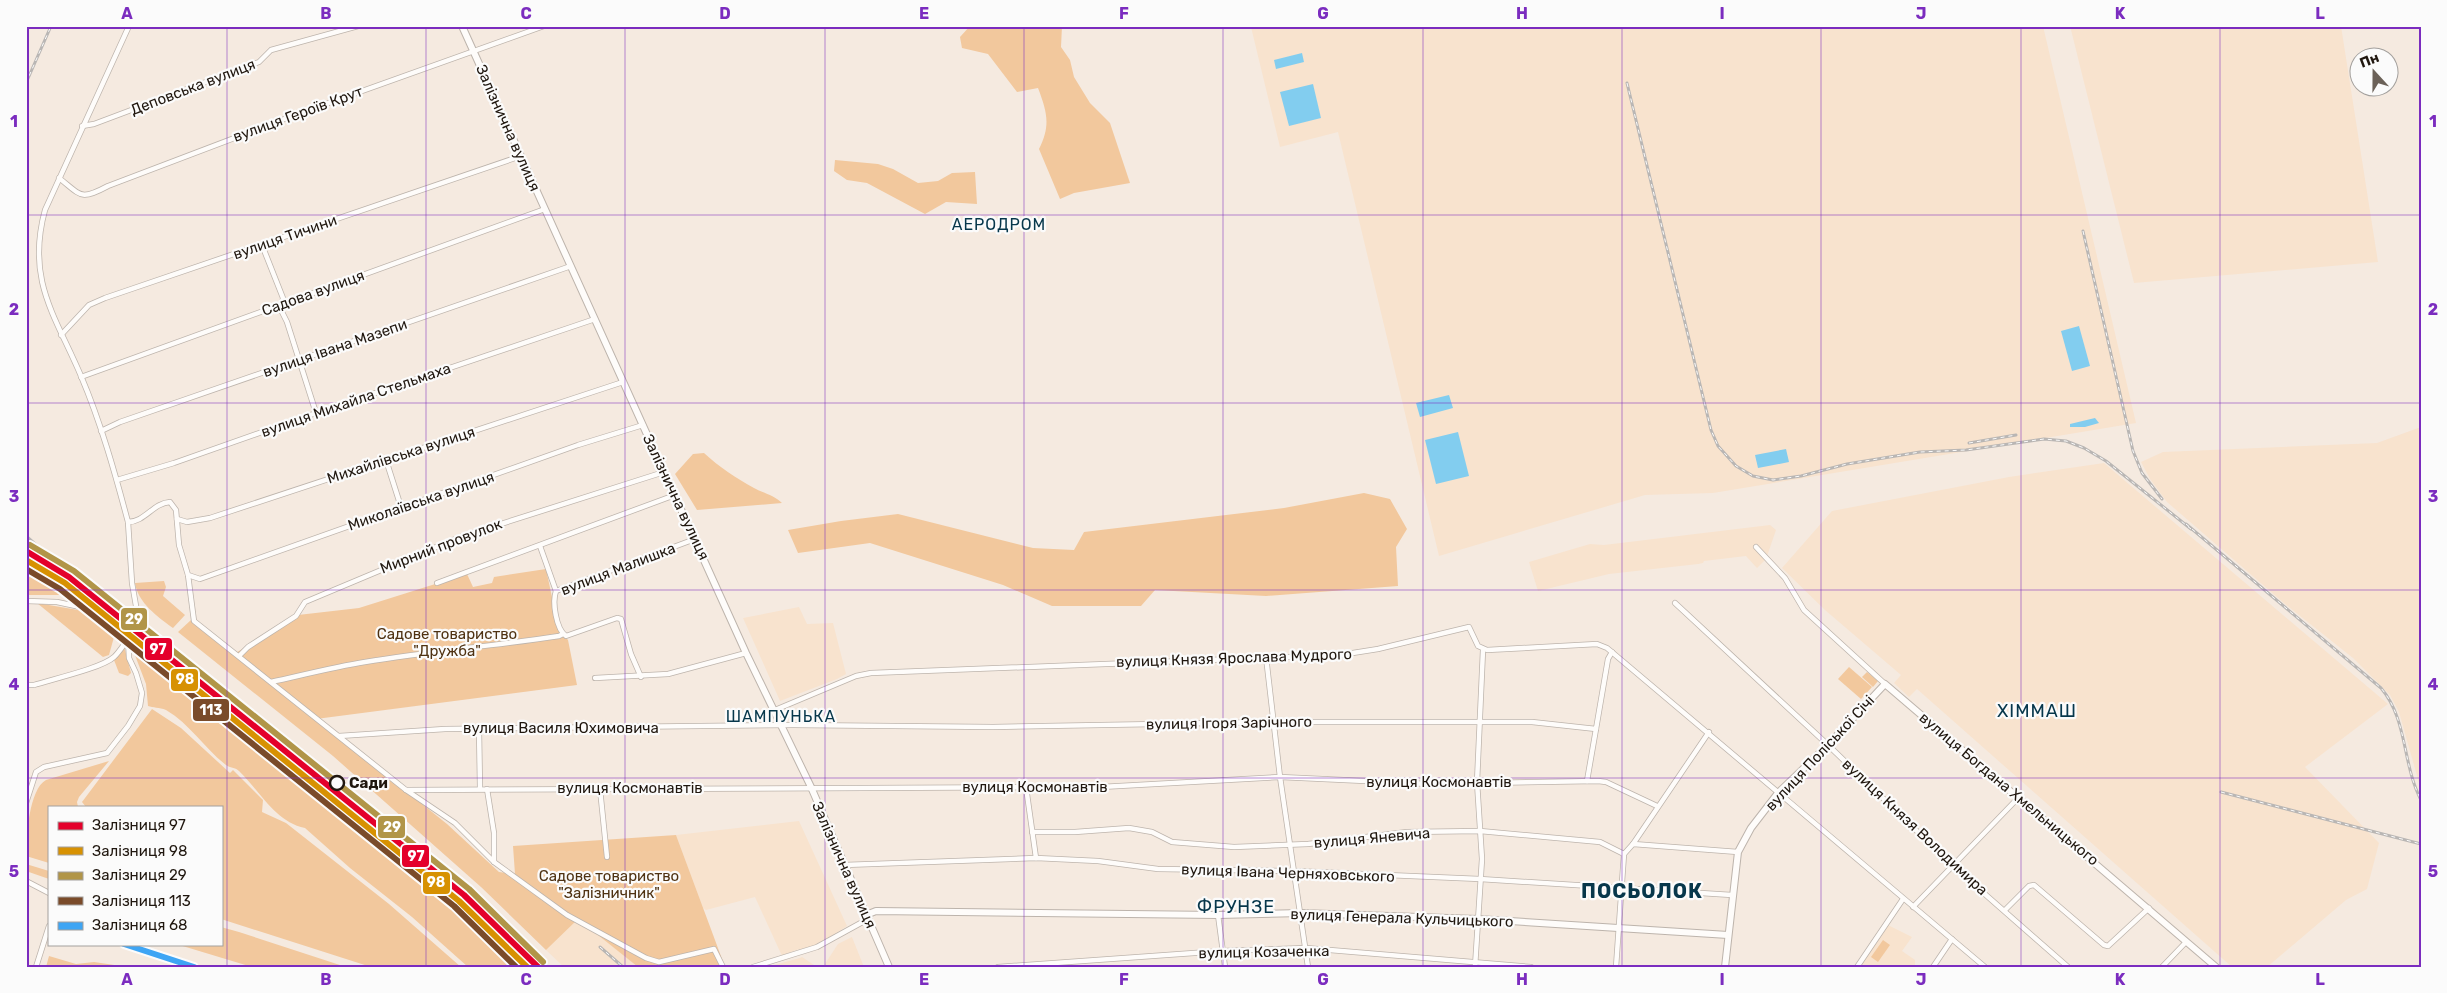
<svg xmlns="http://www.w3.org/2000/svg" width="2447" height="993" font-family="Rubik,sans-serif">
  <rect width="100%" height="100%" fill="#f5eae0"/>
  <!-- built -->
  <g fill="#f8e3ce">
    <path d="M 1255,26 L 2043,26 L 2136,423 L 1713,493 L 1645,495 L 1439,556 L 1338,132 L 1280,147 L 1251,27 Z"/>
    <path d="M 2070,26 L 2341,26 L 2378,262 L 2134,283 Z"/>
    <path d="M 2421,427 L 2421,790 L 2399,712 L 2390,695 L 2353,658 L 2285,604 L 2167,502 L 2150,479 L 2141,462 L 2163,452 L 2377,443 Z"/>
    <path d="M 2104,463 L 2388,704 L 2305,767 L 2379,843 L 2367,889 L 2346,900 L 2267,967 L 2232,967 L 1917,689 L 1909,697 L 1894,683 L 1901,675 L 1825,610 L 1782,568 L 1832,511 L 2009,477 Z"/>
    <path d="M 1770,525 L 1776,530 L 1766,559 L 1757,568 L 1746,556 L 1704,561 L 1703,563 L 1698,564 L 1609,574 L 1538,591 L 1529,562 L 1590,544 L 1604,545 Z"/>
    <path d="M 799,607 L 807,624 L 833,623 L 846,674 L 837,679 L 780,701 L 743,618 Z"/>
    <path d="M 799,821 L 847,926 L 817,946 L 796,950 L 782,956 L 755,897 L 706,910 L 703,908 L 676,835 Z"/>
    <path d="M 578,918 L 638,967 L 564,967 L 546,950 Z"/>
    <path d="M 1886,924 L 1912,937 L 1902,951 L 1915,960 L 1915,967 L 1857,967 Z"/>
    <path d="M 852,937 L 864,967 L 823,967 L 838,944 Z"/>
    <path d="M 802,957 L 817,967 L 767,967 L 800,958 Z"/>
  </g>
  <!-- green -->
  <g fill="#f2c89d">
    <path d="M 970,26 L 1062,26 L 1061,47 L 1070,60 L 1074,77 L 1090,103 L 1110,123 L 1130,183 L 1074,193 L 1060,199 L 1039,149 C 1051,125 1047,112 1038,88 L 1017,92 L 988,54 L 962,48 L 960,37 Z"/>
    <path d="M 835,160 L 878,164 L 893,169 L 918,183 L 938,181 L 952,173 L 975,172 L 977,204 L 946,202 L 925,214 L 867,183 L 847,180 L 834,171 Z"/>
    <path d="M 704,453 C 719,467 736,478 754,488 C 763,493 774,495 782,503 L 697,510 L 675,474 L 693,454 Z"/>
    <path d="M 1364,493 L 1390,499 L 1407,529 L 1396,547 L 1398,586 L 1266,596 L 1155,590 L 1141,606 L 1052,606 L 1003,585 L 870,543 L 798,553 L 788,530 L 841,521 L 898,514 L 1033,548 L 1074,550 L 1084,532 L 1284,508 Z"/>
    <path d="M 546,569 L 559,630 L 568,640 L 577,685 L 316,719 L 447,824 L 499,872 L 515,874 L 513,846 L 676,835 L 725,967 L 638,967 L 578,919 L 546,950 L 481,887 L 333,756 L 178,632 L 191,620 L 234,654 L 298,615 L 359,608 L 467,574 L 473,587 L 492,583 L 494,577 Z"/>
    <path d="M 26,573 L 62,593 L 63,595 L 26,595 Z"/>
    <path d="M 164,581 L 166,587 L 163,596 L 185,615 L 173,628 C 158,617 138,603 135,583 Z"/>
    <path d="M 37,603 L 84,611 L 114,637 L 109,655 L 103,657 Z"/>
    <path d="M 134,645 L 137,647 L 155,671 L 167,669 L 191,685 L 212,705 L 450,900 L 527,967 L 468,967 L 412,917 L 350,868 L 305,828 C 275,822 260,791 239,771 C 235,767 230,768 226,765 C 204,748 190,724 166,710 C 159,707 153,708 148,706 L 146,684 L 133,650 Z"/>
    <path d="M 124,646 L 131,673 L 128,676 L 119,673 L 114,660 Z"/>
    <path d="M 1849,667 L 1872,687 L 1861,699 L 1838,679 Z"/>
    <path d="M 1867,672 L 1878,681 L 1873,687 L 1862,677 Z"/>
    <path d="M 152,709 L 181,728 L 230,773 L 233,770 L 263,800 L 262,812 L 286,823 L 389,904 L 461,967 L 371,967 L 221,919 L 221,807 L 86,807 L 82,802 Z"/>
    <path d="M 109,761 L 79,797 L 77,802 L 78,807 L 49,807 L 49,863 L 26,856 C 26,838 29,789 46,780 Z"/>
    <path d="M 26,864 L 49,871 L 49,879 L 26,871 Z"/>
    <path d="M 221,927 L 239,932 L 346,967 L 252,967 L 176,944 L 221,944 Z"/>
    <path d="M 1883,940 L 1890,945 L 1878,962 L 1871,957 Z"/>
    <path d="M 49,956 L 76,964 L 94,962 L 128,967 L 46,967 Z"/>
  </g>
  <!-- water -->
  <g fill="#82cdef">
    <path d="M 1302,53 L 1304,62 L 1276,69 L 1274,60 Z"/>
    <path d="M 1313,84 L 1321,118 L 1289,126 L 1280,92 Z"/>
    <path d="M 2079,326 L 2090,366 L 2072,371 L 2061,331 Z"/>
    <path d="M 1449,395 L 1453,408 L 1420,417 L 1416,403 Z"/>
    <path d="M 2095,418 L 2099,423 L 2085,427 L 2070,427 L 2070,424 Z"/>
    <path d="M 1458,432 L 1469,476 L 1436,484 L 1425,440 Z"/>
    <path d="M 1786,449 L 1789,462 L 1758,468 L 1755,455 Z"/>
  </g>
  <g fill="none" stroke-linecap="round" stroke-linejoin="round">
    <defs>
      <g id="street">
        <path d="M 129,26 L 45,210 C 26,280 55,315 81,376 C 101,423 115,473 128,522 C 145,522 153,503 170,502 L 176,510 L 179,545 L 188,575 L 200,579 L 578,445 L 643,425"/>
        <path d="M 82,126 L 94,124 L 259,62 L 271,50 L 358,26"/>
        <path d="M 59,178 C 82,196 80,201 108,186 L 295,115 L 544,26"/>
        <path d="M 262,245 L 283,298 L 281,310 L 287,322 L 316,413"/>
        <path d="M 61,335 L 89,305 L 105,298 L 521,156"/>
        <path d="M 81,377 L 545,209"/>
        <path d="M 101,431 L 120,422 L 571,266"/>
        <path d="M 386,460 L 401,507"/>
        <path d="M 117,480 L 174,463 L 316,413 L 595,319"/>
        <path d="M 177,519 L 187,522 L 210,518 L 623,382"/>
        <path d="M 540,546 L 556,591"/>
        <path d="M 1756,547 L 1785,578 L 1804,610 L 1885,684"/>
        <path d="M 188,575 L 194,621 L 406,790 L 455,823 L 494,862 L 567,915 L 646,958 L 659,962 L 714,949 L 723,967"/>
        <path d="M 437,583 L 675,495"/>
        <path d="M 26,601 L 57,602 L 85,608 L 126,640"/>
        <path d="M 1675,603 L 1828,745 L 1954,867 L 2068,967"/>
        <path d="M 239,656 L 248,647 L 296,616 L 305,602 L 460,537 L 664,472"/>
        <path d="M 1266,657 L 1280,777 L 1308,967"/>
        <path d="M 641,677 L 631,654 L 621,619 L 617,618 L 566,636 C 556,629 552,602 556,591 L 695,539"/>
        <path d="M 595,678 L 668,674 L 746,653"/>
        <path d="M 271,682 C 303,675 334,667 365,662 C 430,651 495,646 559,636 L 563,634"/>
        <path d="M 26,685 L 34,685 C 53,679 102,668 114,657 C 120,652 133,631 139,623 L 132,583 L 128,522"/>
        <path d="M 775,710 L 856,676 L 871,673 L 1340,655 L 1378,649 L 1469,627 L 1478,646 L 1487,650 L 1597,644 L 1607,648 L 1985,967"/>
        <path d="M 479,729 L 480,788"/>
        <path d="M 339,736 L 445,729 L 793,725 L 993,727 L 1272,722 L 1532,722 L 1596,729 L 1608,659 L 1612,652"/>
        <path d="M 1587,781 L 1596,729"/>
        <path d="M 1026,787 L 1036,858"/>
        <path d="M 487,789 L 494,833 L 494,862"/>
        <path d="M 600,789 L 607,857"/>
        <path d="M 406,790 L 1101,787 L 1280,777 L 1429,784 L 1598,781 L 1606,782 L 1657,806"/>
        <path d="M 26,803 L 36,772 L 44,767 L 107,753 L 128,726 L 140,706 L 142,693 L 136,673 L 129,658 L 128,639"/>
        <path d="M 1032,832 L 1075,832 L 1129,828 L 1152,832 L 1172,842 L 1234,847 L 1308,844 L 1407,832 L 1480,831 L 1600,842 L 1624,854 L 1633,844 L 1738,852"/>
        <path d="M 1633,844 L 1709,732"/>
        <path d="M 844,865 L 1036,858 L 1098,861 L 1158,869 L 1294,871 L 1480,879 L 1732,895"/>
        <path d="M 26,881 L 49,893"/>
        <path d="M 1913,907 L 2019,797"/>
        <path d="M 2005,910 L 2029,886 L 2034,885 L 2104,945 L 2108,946 L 2149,908"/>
        <path d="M 1218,915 L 1225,967"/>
        <path d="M 36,967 L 49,926"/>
        <path d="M 753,967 L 817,947 L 868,919"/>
        <path d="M 998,967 L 1222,951 L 1306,948 L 1531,967"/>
        <path d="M 1475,967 L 1482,859 L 1477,782 L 1483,650"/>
        <path d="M 1616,967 L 1624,854"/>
        <path d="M 1857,967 L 1903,899"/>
        <path d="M 1933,967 L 1952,939"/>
        <path d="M 2162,967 L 2186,942"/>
      </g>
      <g id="secondary">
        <path d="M 462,26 L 746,653 L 811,787 L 889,967"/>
        <path d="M 866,915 L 876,911 L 1218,915 L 1301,913 L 1478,919 L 1728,935"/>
        <path d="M 1725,967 L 1738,852 L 1751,828 L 1778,793 L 1828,745 L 1885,684 L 2216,967"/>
      </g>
    </defs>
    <!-- street casing -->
    <use href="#street" stroke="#bdb4ac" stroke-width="6"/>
    <!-- secondary casing -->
    <use href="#secondary" stroke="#bdb4ac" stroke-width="8"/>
    <!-- street -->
    <use href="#street" stroke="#fefcfa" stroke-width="4.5"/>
    <!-- secondary -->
    <use href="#secondary" stroke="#fefcfa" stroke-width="6"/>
    <defs>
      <g id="rail">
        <path d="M 26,83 L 51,26"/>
        <path d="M 1627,83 L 1711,430 L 1718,446 L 1736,466 L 1753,476 L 1773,480 L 1801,476 L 1847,464 L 1920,452 L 1966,450 L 2044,439 L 2066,441 L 2084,448 L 2106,461 L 2191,529"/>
        <path d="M 2083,231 L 2133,451 L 2142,473 L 2162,499"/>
        <path d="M 1969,443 L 2016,435"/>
        <path d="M 2186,524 L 2381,688 C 2408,720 2402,764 2421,800"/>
        <path d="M 26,536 L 68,573 L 433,865 L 483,907 L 543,967"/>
        <path d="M 2221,792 L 2421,844"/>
        <path d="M 600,947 L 623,967"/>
      </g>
    </defs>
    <!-- rail casing -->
    <use href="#rail" stroke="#b9b6b4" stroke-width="3"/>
    <!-- rail -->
    <use href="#rail" stroke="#fbfbfb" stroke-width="1" stroke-dasharray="4" stroke-linecap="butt"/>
    <defs>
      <path id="rail-1" d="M 26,551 L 69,577 L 464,895 L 538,967"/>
      <path id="rail-2" d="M 26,560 L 65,583 L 459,901 L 527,967"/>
      <path id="rail-3" d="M 30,545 L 74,571 L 469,889 L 543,962"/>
      <path id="rail-4" d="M 26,569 L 60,589 L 454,906 L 516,967"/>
      <path id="rail-5" d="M 124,944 L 194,967"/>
    </defs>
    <!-- rail-1 casing -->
    <use href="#rail-1" stroke="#fbfbfb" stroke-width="10"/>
    <!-- rail-2 casing -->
    <use href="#rail-2" stroke="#fbfbfb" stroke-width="10"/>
    <!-- rail-3 casing -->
    <use href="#rail-3" stroke="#fbfbfb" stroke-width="10"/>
    <!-- rail-4 casing -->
    <use href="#rail-4" stroke="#fbfbfb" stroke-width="10"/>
    <!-- rail-5 casing -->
    <use href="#rail-5" stroke="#fbfbfb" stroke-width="10"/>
    <!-- rail-1 -->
    <use href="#rail-1" stroke="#e4002b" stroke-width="6"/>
    <!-- rail-2 -->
    <use href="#rail-2" stroke="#d79102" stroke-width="6"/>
    <!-- rail-3 -->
    <use href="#rail-3" stroke="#b19548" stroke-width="6"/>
    <!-- rail-4 -->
    <use href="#rail-4" stroke="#7a4b2a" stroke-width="6"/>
    <!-- rail-5 -->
    <use href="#rail-5" stroke="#3ea5f4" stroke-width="6"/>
  </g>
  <!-- grid -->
  <path fill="none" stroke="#7b2cbf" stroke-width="1" stroke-opacity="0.55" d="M 227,26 L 227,967M 426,26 L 426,967M 625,26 L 625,967M 825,26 L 825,967M 1024,26 L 1024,967M 1223,26 L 1223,967M 1423,26 L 1423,967M 1622,26 L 1622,967M 1821,26 L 1821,967M 2021,26 L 2021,967M 2220,26 L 2220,967M 26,215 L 2421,215M 26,403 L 2421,403M 26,590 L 2421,590M 26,778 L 2421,778"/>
  <!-- markers -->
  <circle fill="#fbfbfb" stroke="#20170f" stroke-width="2.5" cx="337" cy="783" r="7"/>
  <g text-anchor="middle" stroke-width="4.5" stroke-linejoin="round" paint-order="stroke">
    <!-- street labels -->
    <g font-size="15" fill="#20170f" stroke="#fbfbfb">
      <text transform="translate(193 87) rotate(-21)" y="5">Деповська вулиця</text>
      <text transform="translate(298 114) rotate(-20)" y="5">вулиця Героїв Крут</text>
      <text transform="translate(508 128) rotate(66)" y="5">Залізнична вулиця</text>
      <text transform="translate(285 237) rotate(-19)" y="5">вулиця Тичини</text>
      <text transform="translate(313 293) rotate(-20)" y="5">Садова вулиця</text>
      <text transform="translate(335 348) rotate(-19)" y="5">вулиця Івана Мазепи</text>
      <text transform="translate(356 400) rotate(-19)" y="5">вулиця Михайла Стельмаха</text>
      <text transform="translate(401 455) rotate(-18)" y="5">Михайлівська вулиця</text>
      <text transform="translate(676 497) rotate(65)" y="5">Залізнична вулиця</text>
      <text transform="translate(421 501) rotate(-19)" y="5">Миколаївська вулиця</text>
      <text transform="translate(441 546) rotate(-21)" y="5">Мирний провулок</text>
      <text transform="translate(618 569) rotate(-21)" y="5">вулиця Малишка</text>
      <text transform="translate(1234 658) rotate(-2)" y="5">вулиця Князя Ярослава Мудрого</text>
      <text transform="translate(1229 723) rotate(-1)" y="5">вулиця Ігоря Зарічного</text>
      <text x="561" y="733">вулиця Василя Юхимовича</text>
      <text transform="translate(1820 753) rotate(-47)" y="5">вулиця Поліської Січі</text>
      <text x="1439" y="787">вулиця Космонавтів</text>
      <text x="1035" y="792">вулиця Космонавтів</text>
      <text x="630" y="793">вулиця Космонавтів</text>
      <text transform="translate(2009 789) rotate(40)" y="5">вулиця Богдана Хмельницького</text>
      <text transform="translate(1915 827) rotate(43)" y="5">вулиця Князя Володимира</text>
      <text transform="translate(1372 838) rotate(-5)" y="5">вулиця Яневича</text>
      <text transform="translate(844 865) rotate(66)" y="5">Залізнична вулиця</text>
      <text transform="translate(1288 873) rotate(2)" y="5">вулиця Івана Черняховського</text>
      <text transform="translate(1402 918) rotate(2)" y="5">вулиця Генерала Кульчицького</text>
      <text transform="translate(1264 952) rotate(-1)" y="5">вулиця Козаченка</text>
    </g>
    <!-- park labels -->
    <g font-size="15" fill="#4f3212" stroke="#fbfbfb">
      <text x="447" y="639">Садове товариство<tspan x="447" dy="17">"Дружба"</tspan></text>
      <text x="609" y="881">Садове товариство<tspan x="609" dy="17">"Залізничник"</tspan></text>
    </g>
    <!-- stop labels -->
    <g font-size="15" font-weight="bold" fill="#20170f" stroke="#fbfbfb" text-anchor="start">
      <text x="349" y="788">Сади</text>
    </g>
    <!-- neighbourhood labels -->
    <g font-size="16" letter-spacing="1" fill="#07374b" stroke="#fbfbfb">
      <text x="999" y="230">АЕРОДРОМ</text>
      <text x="781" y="722">ШАМПУНЬКА</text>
    </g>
    <!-- quarter labels -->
    <g font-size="18" letter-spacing="1" fill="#07374b" stroke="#fbfbfb">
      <text x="2037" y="717">ХІММАШ</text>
      <text x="1236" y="913">ФРУНЗЕ</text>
    </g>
    <!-- district labels -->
    <g font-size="20" font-weight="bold" letter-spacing="1" fill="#07374b" stroke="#fbfbfb">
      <text x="1642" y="898">ПОСЬОЛОК</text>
    </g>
  </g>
  <g stroke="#fbfbfb" stroke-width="2">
    <rect x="120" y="607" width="28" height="24" rx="5" fill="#b19548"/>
    <rect x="144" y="637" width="29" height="24" rx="5" fill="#e4002b"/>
    <rect x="170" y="668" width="29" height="24" rx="5" fill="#d79102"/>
    <rect x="192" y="698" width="38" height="24" rx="5" fill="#7a4b2a"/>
    <rect x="377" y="815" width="29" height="24" rx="5" fill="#b19548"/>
    <rect x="401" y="844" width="29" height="24" rx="5" fill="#e4002b"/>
    <rect x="422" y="871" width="29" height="24" rx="5" fill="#d79102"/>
  </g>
  <g font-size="14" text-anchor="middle" font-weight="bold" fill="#fff">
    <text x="134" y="624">29</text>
    <text x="158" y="654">97</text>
    <text x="185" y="684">98</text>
    <text x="211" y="715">113</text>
    <text x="392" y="832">29</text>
    <text x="416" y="861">97</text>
    <text x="436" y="887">98</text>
  </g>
  <!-- border -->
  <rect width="2447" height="993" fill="none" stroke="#fbfbfb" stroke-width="55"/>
  <!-- legend -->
  <rect x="48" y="806" width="175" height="140" fill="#fbfbfb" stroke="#a3a09d"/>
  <rect x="58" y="822" width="25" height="8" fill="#e4002b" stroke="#a3a09d"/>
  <text x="92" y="830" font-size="15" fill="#20170f">Залізниця 97</text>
  <rect x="58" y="847" width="25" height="8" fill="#d79102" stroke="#a3a09d"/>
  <text x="92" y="856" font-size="15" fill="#20170f">Залізниця 98</text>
  <rect x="58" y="872" width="25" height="8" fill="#b19548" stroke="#a3a09d"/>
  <text x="92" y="880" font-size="15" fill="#20170f">Залізниця 29</text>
  <rect x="58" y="897" width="25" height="8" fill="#7a4b2a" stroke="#a3a09d"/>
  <text x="92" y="906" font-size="15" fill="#20170f">Залізниця 113</text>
  <rect x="58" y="922" width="25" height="8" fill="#3ea5f4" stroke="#a3a09d"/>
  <text x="92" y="930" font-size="15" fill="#20170f">Залізниця 68</text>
  <!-- north arrow -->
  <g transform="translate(2374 72) rotate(339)"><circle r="24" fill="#fbfbfb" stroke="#a3a09d"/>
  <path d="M0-4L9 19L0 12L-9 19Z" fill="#6b6158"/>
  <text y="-8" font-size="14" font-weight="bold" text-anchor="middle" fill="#20170f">Пн</text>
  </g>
  <rect x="28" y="28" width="2392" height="938" fill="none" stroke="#7b2cbf" stroke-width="2"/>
  <g font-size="16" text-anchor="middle" font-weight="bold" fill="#7b2cbf">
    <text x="127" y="19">A</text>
    <text x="326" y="19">B</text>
    <text x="526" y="19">C</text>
    <text x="725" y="19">D</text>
    <text x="924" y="19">E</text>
    <text x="1124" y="19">F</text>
    <text x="1323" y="19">G</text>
    <text x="1522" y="19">H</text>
    <text x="1722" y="19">I</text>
    <text x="1921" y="19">J</text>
    <text x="2120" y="19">K</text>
    <text x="2320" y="19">L</text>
    <text x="14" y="127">1</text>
    <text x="2433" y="127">1</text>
    <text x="14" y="315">2</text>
    <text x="2433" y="315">2</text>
    <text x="14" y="502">3</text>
    <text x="2433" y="502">3</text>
    <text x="14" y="690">4</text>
    <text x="2433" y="690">4</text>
    <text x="14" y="877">5</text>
    <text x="2433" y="877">5</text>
    <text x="127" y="985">A</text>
    <text x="326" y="985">B</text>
    <text x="526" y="985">C</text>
    <text x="725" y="985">D</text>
    <text x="924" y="985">E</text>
    <text x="1124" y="985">F</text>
    <text x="1323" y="985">G</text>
    <text x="1522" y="985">H</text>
    <text x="1722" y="985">I</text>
    <text x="1921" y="985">J</text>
    <text x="2120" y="985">K</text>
    <text x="2320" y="985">L</text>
  </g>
</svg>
